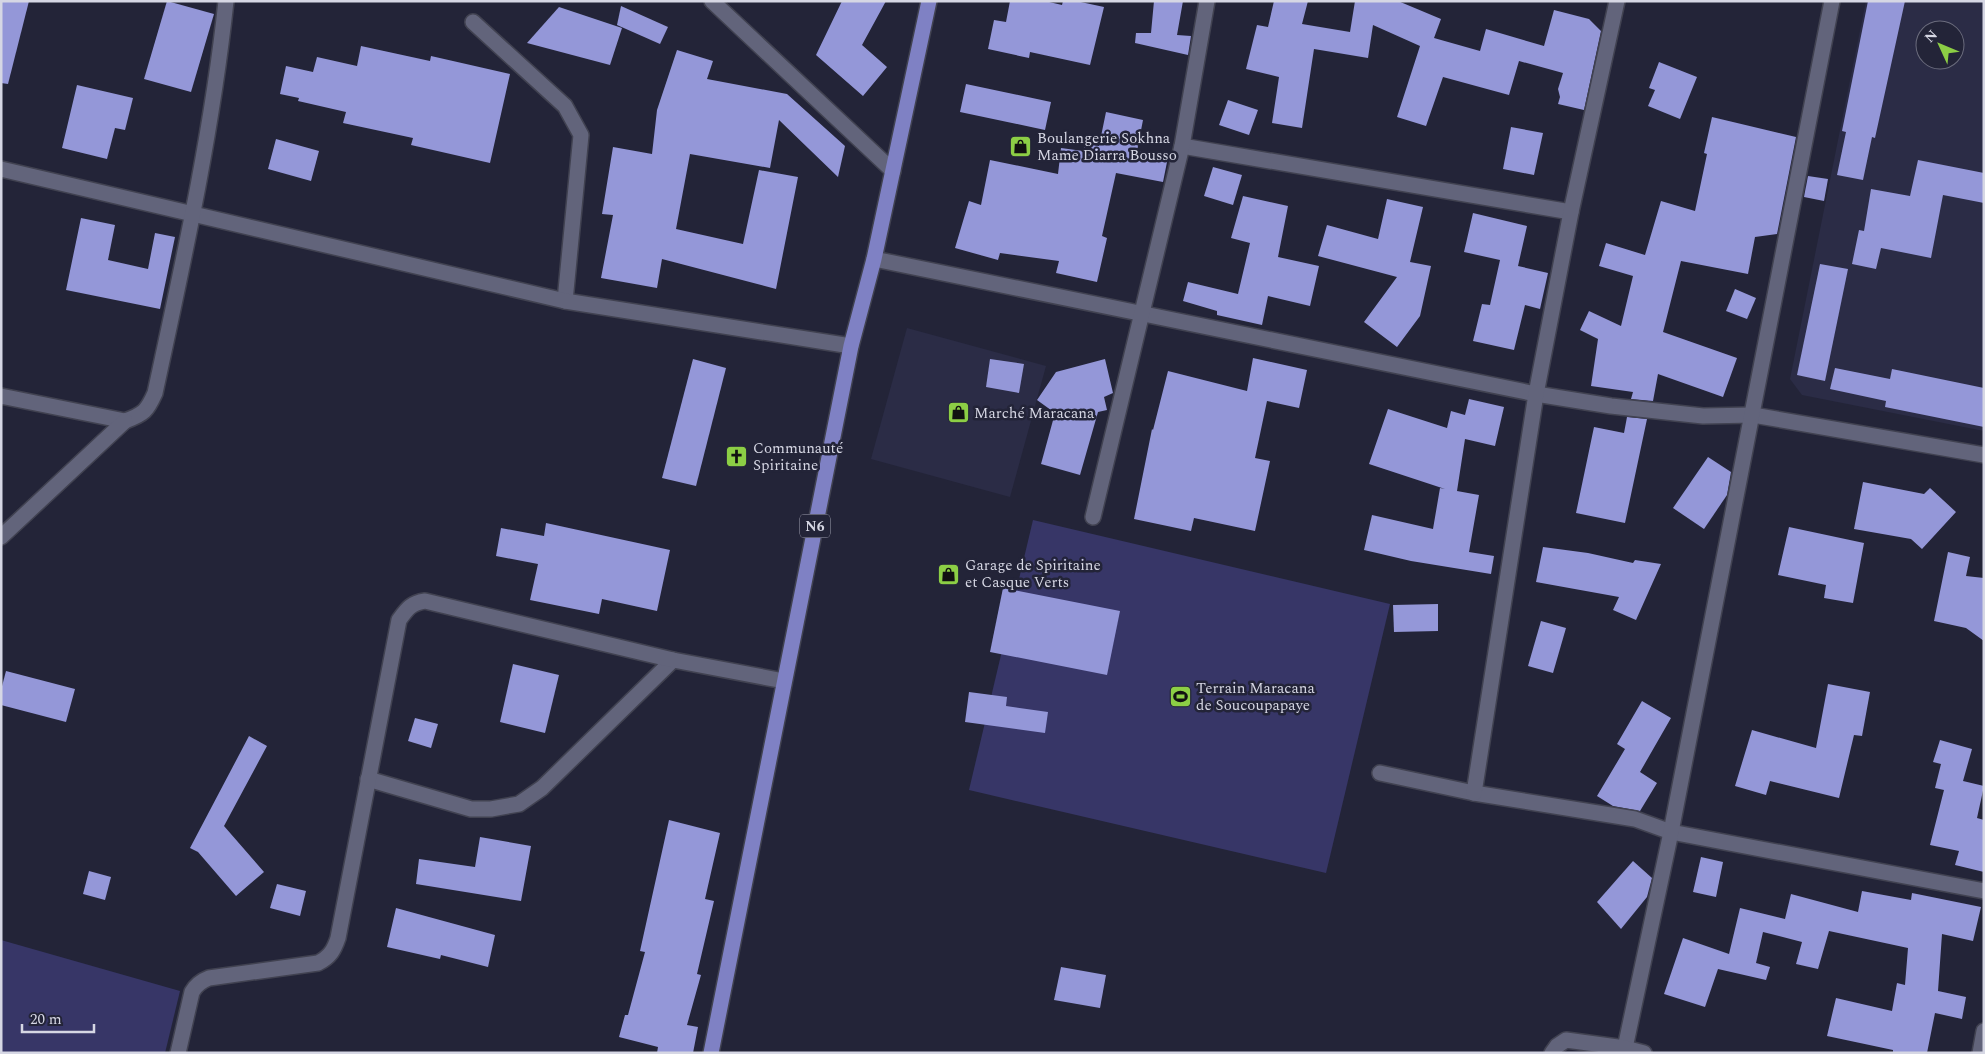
<svg xmlns="http://www.w3.org/2000/svg" width="1985" height="1054" font-family="Spectral,serif">
  <rect width="100%" height="100%" fill="#232438"/>
  <!-- built -->
  <g fill="#2b2c46" fill-rule="evenodd">
    <path d="M 1866,1 L 1984,1 L 1984,431 L 1802,395 L 1790,379 ZM 1925,30 L 1955,30 L 1955,60 L 1925,60 Z"/>
    <path d="M 907,328 L 1046,366 L 1010,497 L 871,459 Z"/>
  </g>
  <!-- green -->
  <g fill="#373667">
    <path d="M 1033,520 L 1390,604 L 1326,873 L 969,790 Z"/>
    <path d="M 1,940 L 180,991 L 165,1053 L 1,1053 Z"/>
  </g>
  <!-- building -->
  <g fill="#9497d8">
    <path d="M 1,1 L 29,1 L 8,84 L 1,83 Z"/>
    <path d="M 167,1 L 214,14 L 191,92 L 144,79 Z"/>
    <path d="M 842,1 L 886,1 L 862,45 L 887,67 L 863,96 L 816,55 Z"/>
    <path d="M 1010,1 L 1045,1 L 1062,5 L 1063,1 L 1076,1 L 1104,7 L 1090,65 L 1030,52 L 1029,58 L 988,49 L 994,20 L 1006,22 Z"/>
    <path d="M 1154,1 L 1183,1 L 1177,35 L 1191,36 L 1188,55 L 1135,43 L 1136,33 L 1151,33 Z"/>
    <path d="M 1274,1 L 1308,1 L 1302,24 L 1350,32 L 1355,1 L 1398,1 L 1441,19 L 1434,38 L 1480,51 L 1486,29 L 1544,46 L 1554,10 L 1589,19 L 1601,31 L 1584,110 L 1558,104 L 1560,97 L 1558,89 L 1563,73 L 1519,61 L 1509,95 L 1443,77 L 1426,126 L 1397,117 L 1420,46 L 1373,25 L 1368,58 L 1314,49 L 1302,128 L 1272,123 L 1279,77 L 1246,69 L 1257,25 L 1268,27 Z"/>
    <path d="M 1868,1 L 1905,1 L 1875,138 L 1872,137 L 1863,180 L 1837,175 L 1846,132 L 1842,131 Z"/>
    <path d="M 621,6 L 668,27 L 660,44 L 617,25 Z"/>
    <path d="M 559,7 L 622,28 L 610,65 L 527,43 Z"/>
    <path d="M 361,46 L 430,61 L 431,56 L 510,74 L 490,163 L 411,145 L 413,138 L 343,123 L 346,112 L 298,101 L 299,98 L 280,94 L 286,66 L 313,72 L 317,57 L 357,66 Z"/>
    <path d="M 677,50 L 713,61 L 707,79 L 787,94 L 845,146 L 838,177 L 779,120 L 770,168 L 690,154 L 676,229 L 743,244 L 759,170 L 798,177 L 776,289 L 662,259 L 657,288 L 601,278 L 613,215 L 602,214 L 613,147 L 652,154 L 657,110 Z"/>
    <path d="M 1659,62 L 1697,77 L 1680,119 L 1648,106 L 1655,90 L 1649,88 Z"/>
    <path d="M 966,84 L 1051,102 L 1045,130 L 960,112 Z"/>
    <path d="M 77,85 L 133,98 L 125,130 L 115,128 L 107,159 L 62,148 Z"/>
    <path d="M 1228,100 L 1258,110 L 1249,135 L 1219,125 Z"/>
    <path d="M 1106,112 L 1143,120 L 1137,151 L 1168,157 L 1163,182 L 1116,173 L 1102,236 L 1107,238 L 1097,282 L 1056,273 L 1059,261 L 1000,253 L 998,260 L 955,248 L 969,201 L 981,205 L 990,160 L 1058,174 L 1061,148 L 1083,151 L 1085,144 L 1099,146 Z"/>
    <path d="M 1712,117 L 1796,137 L 1777,234 L 1755,237 L 1748,274 L 1681,261 L 1663,332 L 1737,358 L 1723,397 L 1658,374 L 1653,401 L 1631,399 L 1633,392 L 1591,386 L 1598,339 L 1580,330 L 1589,311 L 1621,326 L 1633,276 L 1599,266 L 1606,243 L 1645,255 L 1661,201 L 1695,211 L 1707,154 L 1704,153 Z"/>
    <path d="M 1511,127 L 1543,133 L 1534,175 L 1503,169 Z"/>
    <path d="M 276,139 L 319,151 L 311,181 L 268,169 Z"/>
    <path d="M 1918,160 L 1984,173 L 1984,203 L 1943,195 L 1931,258 L 1881,248 L 1876,269 L 1852,264 L 1859,230 L 1864,231 L 1871,189 L 1910,196 Z"/>
    <path d="M 1213,167 L 1242,175 L 1233,205 L 1204,196 Z"/>
    <path d="M 1808,176 L 1828,179 L 1824,201 L 1804,197 Z"/>
    <path d="M 1243,196 L 1288,206 L 1278,257 L 1319,266 L 1310,306 L 1268,296 L 1262,325 L 1217,315 L 1217,311 L 1183,301 L 1188,282 L 1238,294 L 1250,243 L 1231,238 Z"/>
    <path d="M 1387,199 L 1423,207 L 1410,262 L 1431,266 L 1420,316 L 1397,347 L 1364,322 L 1397,277 L 1318,256 L 1327,225 L 1378,239 Z"/>
    <path d="M 1473,213 L 1527,226 L 1518,266 L 1548,273 L 1540,309 L 1525,305 L 1514,350 L 1473,341 L 1482,304 L 1490,305 L 1500,260 L 1464,252 Z"/>
    <path d="M 81,218 L 115,225 L 108,260 L 148,269 L 155,233 L 175,237 L 160,309 L 66,290 Z"/>
    <path d="M 1820,264 L 1848,269 L 1825,381 L 1797,375 Z"/>
    <path d="M 1735,289 L 1756,298 L 1747,319 L 1726,311 Z"/>
    <path d="M 1253,358 L 1307,370 L 1299,408 L 1267,401 L 1255,458 L 1270,461 L 1255,531 L 1194,518 L 1191,531 L 1134,519 L 1152,429 L 1153,430 L 1168,371 L 1247,391 Z"/>
    <path d="M 693,359 L 726,368 L 696,486 L 662,478 Z"/>
    <path d="M 990,359 L 1024,364 L 1019,393 L 986,387 Z"/>
    <path d="M 1105,359 L 1113,393 L 1104,397 L 1107,410 L 1098,412 L 1080,475 L 1041,464 L 1055,413 L 1037,400 L 1056,372 Z"/>
    <path d="M 1835,368 L 1890,379 L 1892,369 L 1984,388 L 1984,427 L 1885,407 L 1886,401 L 1830,389 Z"/>
    <path d="M 1469,399 L 1504,407 L 1495,446 L 1465,439 L 1457,491 L 1479,495 L 1469,552 L 1494,556 L 1491,574 L 1411,561 L 1364,550 L 1372,515 L 1433,529 L 1440,488 L 1445,489 L 1369,464 L 1388,409 L 1447,428 L 1451,411 L 1465,415 Z"/>
    <path d="M 1627,417 L 1647,419 L 1625,523 L 1576,513 L 1594,427 L 1624,433 Z"/>
    <path d="M 1708,457 L 1731,472 L 1727,495 L 1704,529 L 1673,508 Z"/>
    <path d="M 1863,482 L 1924,494 L 1930,488 L 1956,512 L 1922,549 L 1911,539 L 1854,529 Z"/>
    <path d="M 546,523 L 670,550 L 657,611 L 602,599 L 599,614 L 530,600 L 538,564 L 496,556 L 501,528 L 544,536 Z"/>
    <path d="M 1789,527 L 1864,543 L 1853,603 L 1824,598 L 1826,585 L 1778,575 Z"/>
    <path d="M 1543,547 L 1588,553 L 1633,563 L 1635,560 L 1661,564 L 1636,620 L 1613,610 L 1619,597 L 1536,582 Z"/>
    <path d="M 1948,552 L 1970,557 L 1966,576 L 1984,578 L 1984,641 L 1966,628 L 1934,621 Z"/>
    <path d="M 1003,588 L 1120,611 L 1107,675 L 990,652 Z"/>
    <path d="M 1438,604 L 1438,631 L 1394,632 L 1393,605 Z"/>
    <path d="M 1541,621 L 1566,628 L 1553,673 L 1528,666 Z"/>
    <path d="M 513,664 L 559,675 L 545,733 L 500,722 Z"/>
    <path d="M 6,671 L 75,689 L 66,722 L 1,705 L 1,690 Z"/>
    <path d="M 1828,684 L 1870,692 L 1862,736 L 1854,735 L 1839,798 L 1770,781 L 1766,795 L 1735,786 L 1752,730 L 1816,748 Z"/>
    <path d="M 969,692 L 1007,697 L 1006,706 L 1048,712 L 1045,733 L 965,722 Z"/>
    <path d="M 1642,701 L 1671,718 L 1640,772 L 1657,783 L 1640,811 L 1613,806 L 1597,796 L 1625,749 L 1617,744 Z"/>
    <path d="M 415,718 L 438,724 L 431,748 L 408,741 Z"/>
    <path d="M 249,736 L 267,746 L 224,826 L 264,872 L 236,896 L 198,852 L 190,848 Z"/>
    <path d="M 1940,740 L 1972,749 L 1963,781 L 1984,786 L 1977,818 L 1984,820 L 1984,872 L 1955,865 L 1959,851 L 1930,845 L 1944,790 L 1935,788 L 1941,764 L 1933,762 Z"/>
    <path d="M 669,820 L 720,833 L 705,899 L 714,901 L 697,974 L 701,975 L 687,1025 L 698,1027 L 693,1053 L 657,1053 L 658,1047 L 619,1037 L 625,1015 L 628,1015 L 645,952 L 640,951 Z"/>
    <path d="M 480,837 L 531,846 L 521,901 L 416,884 L 419,859 L 475,867 Z"/>
    <path d="M 1701,857 L 1723,862 L 1716,897 L 1693,892 Z"/>
    <path d="M 1633,861 L 1652,878 L 1647,897 L 1621,929 L 1597,902 Z"/>
    <path d="M 89,871 L 111,877 L 105,900 L 83,894 Z"/>
    <path d="M 277,884 L 306,891 L 300,916 L 270,908 Z"/>
    <path d="M 1862,891 L 1911,900 L 1912,893 L 1981,907 L 1973,941 L 1942,934 L 1938,991 L 1966,997 L 1962,1019 L 1935,1013 L 1927,1053 L 1893,1053 L 1893,1050 L 1827,1036 L 1836,998 L 1892,1011 L 1897,983 L 1905,985 L 1908,948 L 1829,931 L 1818,969 L 1796,964 L 1802,942 L 1763,932 L 1756,963 L 1770,967 L 1766,980 L 1718,969 L 1705,1007 L 1664,994 L 1683,938 L 1729,954 L 1740,908 L 1785,919 L 1791,894 L 1858,912 Z"/>
    <path d="M 396,908 L 495,935 L 488,967 L 441,955 L 440,959 L 387,947 Z"/>
    <path d="M 1061,967 L 1106,975 L 1100,1008 L 1054,1000 Z"/>
  </g>
  <g fill="none" stroke-linecap="round" stroke-linejoin="round">
    <defs>
      <g id="street">
        <path d="M 712,1 L 893,171"/>
        <path d="M 473,22 L 565,106 L 581,135 L 565,301"/>
        <path d="M 1182,146 L 1571,212"/>
        <path d="M 1,169 L 565,301 L 851,346"/>
        <path d="M 874,259 L 1536,394 L 1611,406 L 1703,416 L 1753,415 L 1984,455"/>
        <path d="M 1,396 L 125,421 C 144,414 147,411 155,393 C 183,263 212,133 226,1"/>
        <path d="M 1093,517 L 1182,146 L 1207,1"/>
        <path d="M 1,537 L 125,421"/>
        <path d="M 1380,773 L 1474,793 L 1635,819 L 1671,832 L 1984,891"/>
        <path d="M 368,779 L 471,809 L 491,809 L 519,804 L 542,788 L 673,660"/>
        <path d="M 1474,793 L 1536,394 L 1571,212 L 1617,1"/>
        <path d="M 1625,1048 L 1671,832 L 1832,1"/>
        <path d="M 178,1053 L 192,992 C 196,985 201,981 209,978 L 318,963 C 330,957 334,950 338,938 L 399,620 C 407,609 411,603 425,601 L 673,660 L 784,681"/>
        <path d="M 1552,1053 L 1557,1046 L 1566,1040 L 1625,1048 L 1644,1053"/>
        <path d="M 1980,1053 L 1984,1031"/>
      </g>
      <path id="primary" d="M 711,1053 L 851,346 L 874,259 L 929,1"/>
    </defs>
    <!-- street casing -->
    <use href="#street" stroke="#414251" stroke-width="18"/>
    <!-- primary casing -->
    <use href="#primary" stroke="#414251" stroke-width="18"/>
    <!-- street -->
    <use href="#street" stroke="#62647b" stroke-width="15"/>
    <!-- primary -->
    <use href="#primary" stroke="#7f81c4" stroke-width="15"/>
  </g>
  <!-- icons -->
  <defs>
    <symbol id="shop-square" viewBox="-11 -11 22 22"><rect x="-9" y="-9" width="18" height="18" rx="4" fill="#8cce45" stroke="#232438"/><path d="M-5-2.5h2.3a2.7 3.5 0 0 1 5.4 0H5L5.5 6h-11ZM-1.5-2.5h3a1.5 2.3 0 0 0-3 0Z" fill="#111"/></symbol>
    <symbol id="church-square" viewBox="-11 -11 22 22"><rect x="-9" y="-9" width="18" height="18" rx="4" fill="#8cce45" stroke="#232438"/><path d="M-1.2-6h2.4v3.5h3.3v2.4h-3.3V6h-2.4V-.1h-3.3v-2.4h3.3Z" fill="#111"/></symbol>
    <symbol id="stadium-square" viewBox="-11 -11 22 22"><rect x="-9" y="-9" width="18" height="18" rx="4" fill="#8cce45" stroke="#232438"/><path d="M0-5a6.5 5 0 1 0 0 10a6.5 5 0 1 0 0-10ZM-3.5-1.8h7v3.6h-7Z" fill="#111"/></symbol>
  </defs>
  <g fill-rule="evenodd">
    <use href="#shop-square" x="1008" y="134" width="25" height="25"/>
    <use href="#shop-square" x="946" y="400" width="25" height="25"/>
    <use href="#church-square" x="724" y="444" width="25" height="25"/>
    <use href="#shop-square" x="936" y="562" width="25" height="25"/>
    <use href="#stadium-square" x="1168" y="684" width="25" height="25"/>
  </g>
  <g text-anchor="middle" stroke-width="5" stroke-linejoin="round" paint-order="stroke">
    <!-- shield labels -->
    <rect fill="#232438" stroke="#a0a1b0" stroke-width="1" x="800" y="514.5" width="30" height="23" rx="4"/>
    <g font-size="14" font-weight="bold" fill="#d6d7e4">
      <text x="815" y="531">N6</text>
    </g>
    <!-- poi labels -->
    <g font-size="15" fill="#d6d7e4" stroke="#232438" text-anchor="start">
      <text x="1037" y="143">Boulangerie Sokhna<tspan x="1037" dy="17">Mame Diarra Bousso</tspan></text>
      <text x="974" y="418">Marché Maracana</text>
      <text x="753" y="453">Communauté<tspan x="753" dy="17">Spiritaine</tspan></text>
      <text x="965" y="570">Garage de Spiritaine<tspan x="965" dy="17">et Casque Verts</tspan></text>
      <text x="1196" y="693">Terrain Maracana<tspan x="1196" dy="17">de Soucoupapaye</tspan></text>
    </g>
  </g>
  <!-- border -->
  <rect width="1985" height="1054" fill="none" stroke="#d6d7e4" stroke-width="5"/>
  <!-- north arrow -->
  <g transform="translate(1940 45) rotate(314)"><circle r="24" fill="#232438" stroke="#6b6c7d"/>
  <path d="M0-4L9 19L0 12L-9 19Z" fill="#8cce45"/>
  <text y="-8" font-size="14" font-weight="bold" text-anchor="middle" fill="#d6d7e4">N</text>
  </g>
  <!-- scale -->
  <path d="M22 1024v8h72v-8" fill="none" stroke="#d6d7e4" stroke-width="2.5"/>
  <text x="30" y="1024" font-size="15" fill="#d6d7e4" stroke="#232438" stroke-width="4" paint-order="stroke">20 m</text>
</svg>
